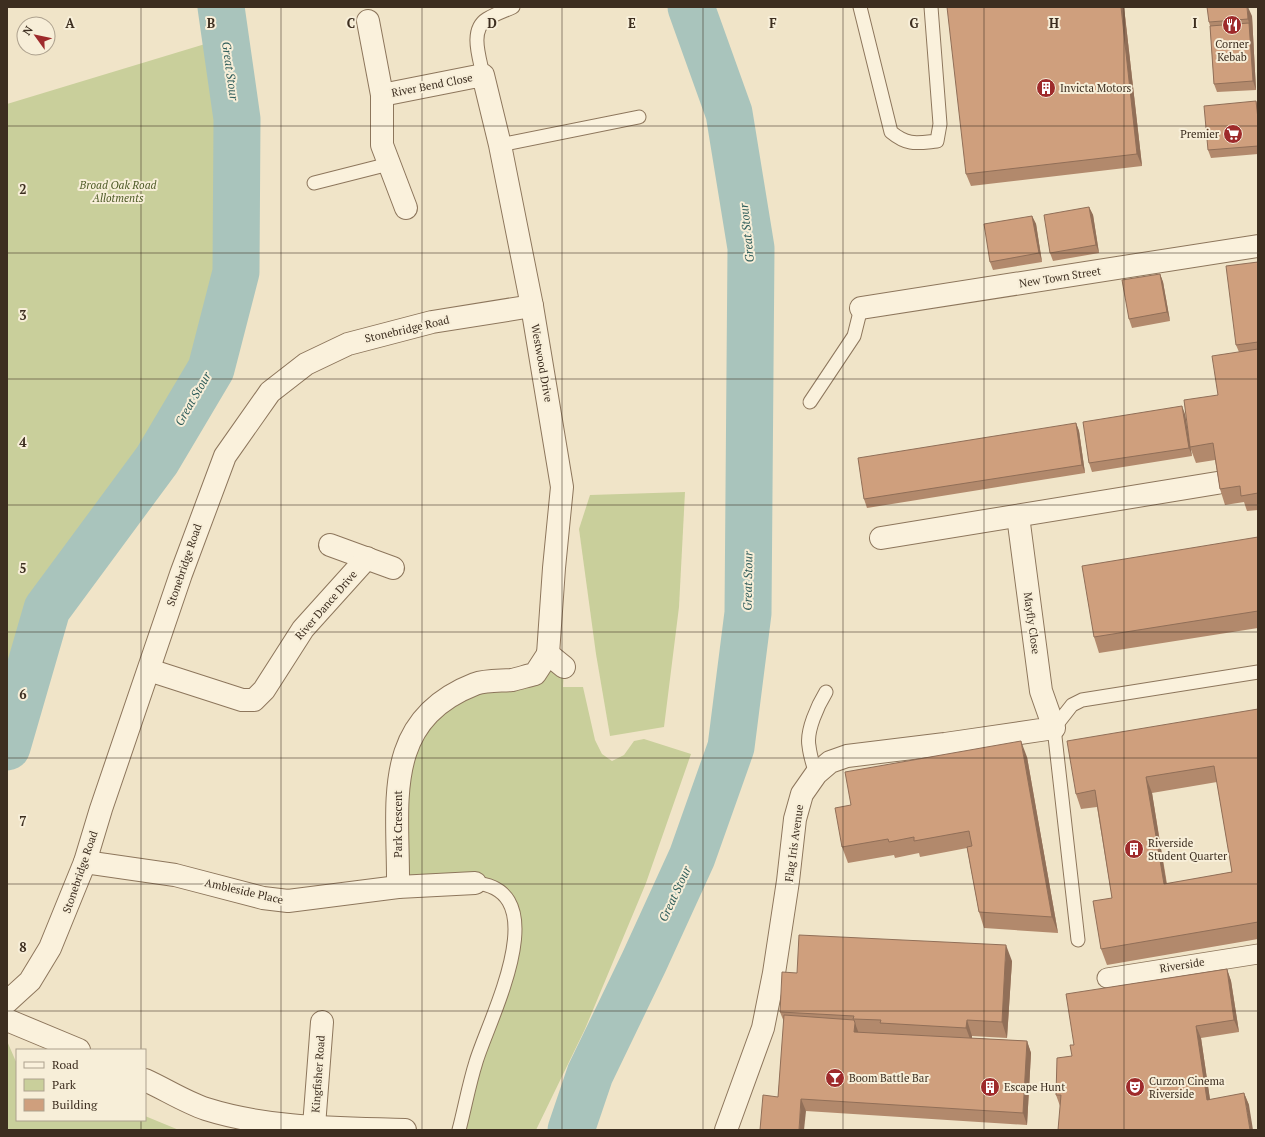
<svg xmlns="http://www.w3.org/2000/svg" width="1265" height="1137" font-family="'PT Serif',serif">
  <rect width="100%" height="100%" fill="#f0e4c8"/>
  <!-- green -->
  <g fill="#c9cf9b">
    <path d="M 215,41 L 228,126 L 231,183 L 226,269 L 204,367 L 152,458 L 42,608 L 26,650 L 7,725 L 7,104 Z"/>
    <path d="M 685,492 L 679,607 L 664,727 L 610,736 L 596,654 L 579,529 L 590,495 Z"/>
    <path d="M 548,654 L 564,667 L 563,687 L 583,687 L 595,740 L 602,754 L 612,761 L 624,755 L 634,741 L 644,739 L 691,754 L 646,883 L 585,1029 L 536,1130 L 459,1130 L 501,996 L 512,909 L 485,884 L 398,887 L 397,793 L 426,715 L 513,679 Z"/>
    <path d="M 7,1041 L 17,1064 L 17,1120 L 145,1120 L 145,1116 L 179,1130 L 7,1130 Z"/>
  </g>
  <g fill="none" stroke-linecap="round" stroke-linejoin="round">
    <!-- river -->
    <g stroke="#a9c4bc" stroke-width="47">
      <path d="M 7,747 L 47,609 L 157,460 L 211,369 L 236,272 L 237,119 L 221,7"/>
      <path d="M 571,1130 L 590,1074 L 644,962 L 692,857 L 731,747 L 748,613 L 751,248 L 729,113 L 691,7"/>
    </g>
    <defs>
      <g id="service">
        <path d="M 860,7 L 891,132 C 908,146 917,143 937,141 L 940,124 L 931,7"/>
        <path d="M 483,75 C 480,59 469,30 487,19 C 495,14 504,11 513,7"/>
        <path d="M 500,145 L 639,117"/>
        <path d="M 314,183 L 389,164"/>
        <path d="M 810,402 L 854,336 L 861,308"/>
        <path d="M 816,774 C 813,765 810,755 809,746 C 806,731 818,705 826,692"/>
        <path d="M 1078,940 L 1054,728 L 1072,705 L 1082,700 L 1258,672"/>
        <path d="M 459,1130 C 465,1107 469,1084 476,1062 C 488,1021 558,890 475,883"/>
      </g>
      <path id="pedestrian" d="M 1107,978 L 1258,954"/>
      <g id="minor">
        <path d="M 368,21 L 382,95 L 382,145 L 406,208"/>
        <path d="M 382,95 L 483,75 L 500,145 L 532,306 L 562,487 L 554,568 L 548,654"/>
        <path d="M 861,308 L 1258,246"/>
        <path d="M 881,538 L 1217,483"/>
        <path d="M 330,545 L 393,568"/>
        <path d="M 548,654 L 564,667"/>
        <path d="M 149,670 L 242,700 L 254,700 L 264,690 L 303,629 L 367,558"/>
        <path d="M 85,862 L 175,875 L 263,898 L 288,901 L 398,887 L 475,883"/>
        <path d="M 398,887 C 399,804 380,721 475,684 C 486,680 500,681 512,680 C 520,678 527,676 535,674 L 548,654"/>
        <path d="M 7,1002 L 30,981 L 50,948 L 85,862 L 101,809 L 181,574 L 225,456 L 270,392 L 306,364 L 348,344 L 432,322 L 532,306"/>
        <path d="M 7,1020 L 79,1050"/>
        <path d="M 145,1080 C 165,1089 185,1102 206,1109 C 269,1129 339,1128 405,1130"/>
        <path d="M 314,1126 L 322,1022"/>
        <path d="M 726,1130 L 763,1028 L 774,973 L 788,881 L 795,819 L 802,794 L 816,774 L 830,762 L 847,756 L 945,744 L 1054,728 L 1041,691 L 1018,516"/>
      </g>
    </defs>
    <!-- service casing -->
    <use href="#service" stroke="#8d765c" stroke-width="15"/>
    <!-- pedestrian casing -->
    <use href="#pedestrian" stroke="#8d765c" stroke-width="21"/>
    <!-- minor casing -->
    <use href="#minor" stroke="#8d765c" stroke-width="24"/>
    <!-- service -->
    <use href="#service" stroke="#faf1dc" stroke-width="13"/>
    <!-- pedestrian -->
    <use href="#pedestrian" stroke="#faf1dc" stroke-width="19"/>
    <!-- minor -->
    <use href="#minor" stroke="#faf1dc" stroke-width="22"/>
  </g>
  <!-- wall -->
  <g fill="#b2896c" fill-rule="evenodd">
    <path d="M 1124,7 L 1142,166 L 971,186 L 966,174 Z"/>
    <path d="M 1252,16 L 1256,90 L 1217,92 L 1214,84 L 1210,26 L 1209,22 Z"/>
    <path d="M 1256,101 L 1258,106 L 1258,154 L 1211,158 L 1208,150 Z"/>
    <path d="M 1089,207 L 1093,215 L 1099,253 L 1053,261 L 1050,253 Z"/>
    <path d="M 1032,216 L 1036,224 L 1042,262 L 993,270 L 990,262 Z"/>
    <path d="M 1258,262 L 1258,510 L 1247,511 L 1244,502 L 1225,505 L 1220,489 L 1215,460 L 1196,463 L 1190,447 L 1192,456 L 1092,472 L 1089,463 L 1185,414 L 1190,445 L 1218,395 L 1239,352 L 1236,345 Z"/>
    <path d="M 1160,274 L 1163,282 L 1170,321 L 1132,328 L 1129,319 Z"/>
    <path d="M 1076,423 L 1079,431 L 1085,473 L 867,508 L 864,499 Z"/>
    <path d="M 1258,537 L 1258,628 L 1099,653 L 1094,637 Z"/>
    <path d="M 1258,709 L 1258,939 L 1107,965 L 1101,949 L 1112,898 L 1097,807 L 1081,809 L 1076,794 ZM 1217,782 L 1232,872 L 1167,884 L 1152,793 Z"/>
    <path d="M 1027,757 L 1058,933 L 984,928 L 979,912 L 967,848 L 920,857 L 919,853 L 895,858 L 894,855 L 848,863 L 842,847 L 851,805 Z"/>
    <path d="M 1012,961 L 1007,1038 L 972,1036 L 972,1038 L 1027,1041 L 1031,1053 L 1027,1125 L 806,1111 L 778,1097 L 784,1022 L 780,1012 L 797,973 Z"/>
    <path d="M 1227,969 L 1231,981 L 1239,1032 L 1201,1038 L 1210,1100 L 1244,1093 L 1249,1105 L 1060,1106 L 1056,1095 L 1072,1056 L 1074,1045 Z"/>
  </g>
  <!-- shaded-wall -->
  <g fill="#916f58">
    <path d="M 1121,7 L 1124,7 L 1142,166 L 1137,154 Z"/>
    <path d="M 1247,7 L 1248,7 L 1252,16 L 1256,90 L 1253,81 L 1249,23 L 1248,19 Z"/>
    <path d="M 1256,101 L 1258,106 L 1258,119 Z"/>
    <path d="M 1089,207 L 1093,215 L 1099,253 L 1096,245 Z"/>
    <path d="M 1032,216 L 1036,224 L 1042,262 L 1039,253 Z"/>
    <path d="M 1160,274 L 1163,282 L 1170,321 L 1167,312 Z"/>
    <path d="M 1182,406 L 1185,414 L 1192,456 L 1189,448 Z"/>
    <path d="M 1076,423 L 1079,431 L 1085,473 L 1082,465 Z"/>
    <path d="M 1021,741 L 1027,757 L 1058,933 L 1052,917 Z"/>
    <path d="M 1146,777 L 1152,793 L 1169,900 L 1164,884 Z"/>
    <path d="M 1006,945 L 1012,961 L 1007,1038 L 1002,1022 Z"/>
    <path d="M 1227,969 L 1231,981 L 1239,1032 L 1234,1020 Z"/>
    <path d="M 967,1020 L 972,1036 L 972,1044 L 966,1028 Z"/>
    <path d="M 855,1023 L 859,1034 L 854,1032 Z"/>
    <path d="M 1196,1026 L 1201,1038 L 1212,1113 L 1207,1100 Z"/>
    <path d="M 1027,1041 L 1031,1053 L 1027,1125 L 1023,1113 Z"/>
    <path d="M 1244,1093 L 1249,1105 L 1253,1130 L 1250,1130 Z"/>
    <path d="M 801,1099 L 806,1111 L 804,1130 L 799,1130 Z"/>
  </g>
  <!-- building -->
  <g fill="#cf9f7d" stroke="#916f58" fill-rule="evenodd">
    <path d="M 947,7 L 1121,7 L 1137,154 L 966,174 Z"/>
    <path d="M 1207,7 L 1247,7 L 1248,19 L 1209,22 Z"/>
    <path d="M 1249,23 L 1253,81 L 1214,84 L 1210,26 Z"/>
    <path d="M 1256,101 L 1258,119 L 1258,146 L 1208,150 L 1204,106 Z"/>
    <path d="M 1089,207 L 1096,245 L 1050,253 L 1044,215 Z"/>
    <path d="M 1032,216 L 1039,253 L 990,262 L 984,224 Z"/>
    <path d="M 1258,262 L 1258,342 L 1236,345 L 1226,266 Z"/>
    <path d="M 1160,274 L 1167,312 L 1129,319 L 1122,280 Z"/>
    <path d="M 1258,349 L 1258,493 L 1241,496 L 1240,486 L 1220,489 L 1213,443 L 1190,447 L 1184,400 L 1218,395 L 1212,356 Z"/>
    <path d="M 1182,406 L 1189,448 L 1089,463 L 1083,422 Z"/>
    <path d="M 1076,423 L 1082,465 L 864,499 L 858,458 Z"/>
    <path d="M 1258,537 L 1258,611 L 1094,637 L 1082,566 Z"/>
    <path d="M 1258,709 L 1258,922 L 1101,949 L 1093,901 L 1112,898 L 1095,790 L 1076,794 L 1067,741 ZM 1214,766 L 1232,872 L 1164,884 L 1146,777 Z"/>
    <path d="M 1021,741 L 1052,917 L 979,912 L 967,847 L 972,846 L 969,831 L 914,841 L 914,837 L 889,842 L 888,839 L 842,847 L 835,808 L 851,805 L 845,772 Z"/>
    <path d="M 799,935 L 1006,945 L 1002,1022 L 967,1020 L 966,1028 L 880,1023 L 881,1020 L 853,1019 L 854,1016 L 780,1012 L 782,972 L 797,973 Z"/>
    <path d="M 1227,969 L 1234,1020 L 1196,1026 L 1207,1100 L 1244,1093 L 1250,1130 L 1058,1130 L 1061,1095 L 1056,1095 L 1057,1058 L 1072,1056 L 1070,1045 L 1074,1045 L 1066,994 Z"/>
    <path d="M 784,1015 L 854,1020 L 855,1023 L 854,1032 L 1027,1041 L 1023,1113 L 801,1099 L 799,1130 L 760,1130 L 763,1095 L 778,1097 Z"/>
  </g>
  <!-- grid -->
  <path fill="none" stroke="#3d2e20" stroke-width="1" stroke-opacity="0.55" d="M 141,7 L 141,1050M 281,7 L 281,1130M 422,7 L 422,1130M 562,7 L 562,1130M 703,7 L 703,1130M 843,7 L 843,1130M 984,7 L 984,1130M 1124,7 L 1124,1130M 7,126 L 1258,126M 7,253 L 1258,253M 7,379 L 1258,379M 7,505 L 1258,505M 7,632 L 1258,632M 7,758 L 1258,758M 7,884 L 1258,884M 7,1011 L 1258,1011M 141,1120 L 141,1130"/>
  <!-- icons -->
  <defs>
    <symbol id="restaurant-disc" viewBox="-11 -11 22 22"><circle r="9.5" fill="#9e2a2b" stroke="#f7eed8"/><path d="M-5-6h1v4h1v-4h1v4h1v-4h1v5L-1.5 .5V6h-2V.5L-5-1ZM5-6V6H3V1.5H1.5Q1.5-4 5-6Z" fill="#fff"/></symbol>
    <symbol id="building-disc" viewBox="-11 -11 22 22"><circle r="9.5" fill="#9e2a2b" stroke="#f7eed8"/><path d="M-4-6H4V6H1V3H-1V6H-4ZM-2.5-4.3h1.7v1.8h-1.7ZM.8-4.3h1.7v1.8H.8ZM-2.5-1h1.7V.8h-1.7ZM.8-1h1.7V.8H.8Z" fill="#fff"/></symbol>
    <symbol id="supermarket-disc" viewBox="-11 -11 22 22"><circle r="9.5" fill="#9e2a2b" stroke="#f7eed8"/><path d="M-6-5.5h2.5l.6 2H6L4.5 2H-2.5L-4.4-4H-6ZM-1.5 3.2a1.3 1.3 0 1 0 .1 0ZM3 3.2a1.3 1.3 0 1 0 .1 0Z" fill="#fff"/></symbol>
    <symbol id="bar-disc" viewBox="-11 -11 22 22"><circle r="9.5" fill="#9e2a2b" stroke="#f7eed8"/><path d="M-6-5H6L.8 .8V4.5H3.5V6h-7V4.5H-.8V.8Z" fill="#fff"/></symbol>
    <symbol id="theatre-disc" viewBox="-11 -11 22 22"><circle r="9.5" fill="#9e2a2b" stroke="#f7eed8"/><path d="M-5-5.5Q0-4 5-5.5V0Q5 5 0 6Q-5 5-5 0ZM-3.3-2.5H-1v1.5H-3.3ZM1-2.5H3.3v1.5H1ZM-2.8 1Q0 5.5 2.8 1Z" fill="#fff"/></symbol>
  </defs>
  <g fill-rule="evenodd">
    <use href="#restaurant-disc" x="1221" y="14" width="22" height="22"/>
    <use href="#building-disc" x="1035" y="77" width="22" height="22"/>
    <use href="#supermarket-disc" x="1222" y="123" width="22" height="22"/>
    <use href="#building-disc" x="1123" y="838" width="22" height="22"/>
    <use href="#bar-disc" x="824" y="1067" width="22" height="22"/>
    <use href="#building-disc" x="979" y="1076" width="22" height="22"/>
    <use href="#theatre-disc" x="1124" y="1076" width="22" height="22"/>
  </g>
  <g text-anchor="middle" stroke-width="4" stroke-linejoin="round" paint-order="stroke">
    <!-- poi labels -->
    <g font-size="11" fill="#3d2e20" stroke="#f7eed8" text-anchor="start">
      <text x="1232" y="48" text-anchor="middle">Corner<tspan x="1232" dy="13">Kebab</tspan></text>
      <text x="1060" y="92">Invicta Motors</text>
      <text x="1219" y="138" text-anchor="end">Premier</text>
      <text x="1148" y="847">Riverside<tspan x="1148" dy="13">Student Quarter</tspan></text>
      <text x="849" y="1082">Boom Battle Bar</text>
      <text x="1149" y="1085">Curzon Cinema<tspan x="1149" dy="13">Riverside</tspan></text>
      <text x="1004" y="1091">Escape Hunt</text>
    </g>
    <!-- street labels -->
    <g font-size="11" fill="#3d2e20" stroke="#f7eed8">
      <text transform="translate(432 85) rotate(-11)" y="4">River Bend Close</text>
      <text transform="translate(1060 277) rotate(-9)" y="4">New Town Street</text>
      <text transform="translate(407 329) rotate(-13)" y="4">Stonebridge Road</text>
      <text transform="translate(542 363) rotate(80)" y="4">Westwood Drive</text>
      <text transform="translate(184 565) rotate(-71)" y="4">Stonebridge Road</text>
      <text transform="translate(326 605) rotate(-49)" y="4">River Dance Drive</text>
      <text transform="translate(1032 623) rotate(82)" y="4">Mayfly Close</text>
      <text transform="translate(398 824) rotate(-90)" y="4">Park Crescent</text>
      <text transform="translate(794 843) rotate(-82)" y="4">Flag Iris Avenue</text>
      <text transform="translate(80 872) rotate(-71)" y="4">Stonebridge Road</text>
      <text transform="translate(244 891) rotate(13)" y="4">Ambleside Place</text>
      <text transform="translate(1182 965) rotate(-9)" y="4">Riverside</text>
      <text transform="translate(318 1074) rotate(-86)" y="4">Kingfisher Road</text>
    </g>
    <!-- park labels -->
    <g font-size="11" font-style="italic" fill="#4d5a26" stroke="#f7eed8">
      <text x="118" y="189">Broad Oak Road<tspan x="118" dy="13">Allotments</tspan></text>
    </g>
    <!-- water labels -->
    <g font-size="12" font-style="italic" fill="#2f5d5a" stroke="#f7eed8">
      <text transform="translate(230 71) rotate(82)" y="4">Great Stour</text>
      <text transform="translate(747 233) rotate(-96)" y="4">Great Stour</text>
      <text transform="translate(193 399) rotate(-60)" y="4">Great Stour</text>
      <text transform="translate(748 581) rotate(-89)" y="4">Great Stour</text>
      <text transform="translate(675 894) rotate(-65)" y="4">Great Stour</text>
    </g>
  </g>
  <g font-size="13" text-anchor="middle" font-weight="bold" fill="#3d2e20" stroke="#f7eed8" stroke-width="4" stroke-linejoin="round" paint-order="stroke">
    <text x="70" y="28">A</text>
    <text x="211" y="28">B</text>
    <text x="351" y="28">C</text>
    <text x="492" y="28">D</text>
    <text x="632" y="28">E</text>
    <text x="773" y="28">F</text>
    <text x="914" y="28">G</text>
    <text x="1054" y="28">H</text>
    <text x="1195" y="28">I</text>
    <text x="23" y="194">2</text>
    <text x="23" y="320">3</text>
    <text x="23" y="447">4</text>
    <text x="23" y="573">5</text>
    <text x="23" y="699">6</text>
    <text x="23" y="826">7</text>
    <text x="23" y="952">8</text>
  </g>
  <!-- border -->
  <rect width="1265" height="1137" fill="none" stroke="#3d2e20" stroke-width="16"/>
  <!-- legend -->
  <rect x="16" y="1049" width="130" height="72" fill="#f7eed8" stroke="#ada18e"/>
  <rect x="24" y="1062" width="20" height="6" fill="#faf1dc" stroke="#ada18e"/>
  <text x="52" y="1069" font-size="12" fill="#3d2e20">Road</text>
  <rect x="24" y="1079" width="20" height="12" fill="#c9cf9b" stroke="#ada18e"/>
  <text x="52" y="1089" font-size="12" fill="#3d2e20">Park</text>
  <rect x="24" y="1099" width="20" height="12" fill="#cf9f7d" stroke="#ada18e"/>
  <text x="52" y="1109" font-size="12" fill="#3d2e20">Building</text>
  <!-- north arrow -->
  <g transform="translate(36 36) rotate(303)"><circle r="19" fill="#f7eed8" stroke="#ada18e"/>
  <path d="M0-3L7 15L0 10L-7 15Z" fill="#9e2a2b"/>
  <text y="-6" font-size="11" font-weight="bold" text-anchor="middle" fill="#3d2e20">N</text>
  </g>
</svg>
